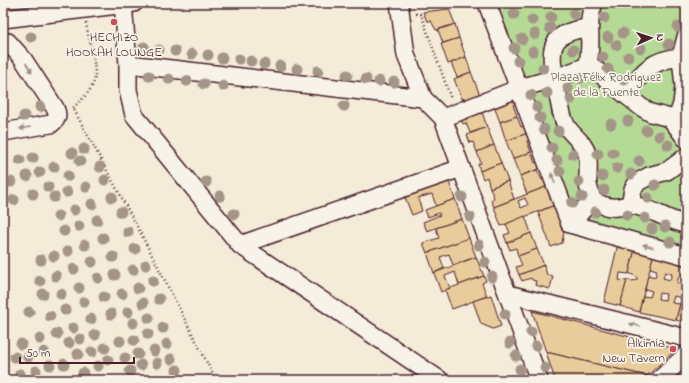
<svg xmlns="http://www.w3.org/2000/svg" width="689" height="383" font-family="'Indie Flower',sans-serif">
  <rect width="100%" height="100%" fill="#f4ebd9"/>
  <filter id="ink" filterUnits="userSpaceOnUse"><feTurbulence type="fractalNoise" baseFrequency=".025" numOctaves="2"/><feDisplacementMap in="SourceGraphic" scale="8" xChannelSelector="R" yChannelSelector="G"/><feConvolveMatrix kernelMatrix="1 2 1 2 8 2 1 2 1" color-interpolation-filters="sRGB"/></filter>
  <g filter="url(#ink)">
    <!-- green -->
    <path fill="#b5da95" stroke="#807c60" d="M 514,3 L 686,3 L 686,251 L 570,224 L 491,6 Z"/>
    <!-- building -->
    <g fill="#e9cc9c" stroke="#4a1f2b" fill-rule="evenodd">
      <path d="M 449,9 L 455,24 L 436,30 L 431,21 L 427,21 L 423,12 Z"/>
      <path d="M 455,24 L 459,38 L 443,43 L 438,30 Z"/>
      <path d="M 459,38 L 466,57 L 448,64 L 441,44 Z"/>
      <path d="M 466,57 L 471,72 L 457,77 L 451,63 Z"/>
      <path d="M 471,72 L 481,98 L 467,103 L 465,98 L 462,99 L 454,79 Z"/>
      <path d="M 514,96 L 517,104 L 513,105 L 517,116 L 500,122 L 493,104 Z"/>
      <path d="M 481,109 L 487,127 L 470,133 L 466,123 L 463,124 L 460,117 Z"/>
      <path d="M 517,116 L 521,127 L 525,126 L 528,133 L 506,141 L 500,122 Z"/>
      <path d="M 487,127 L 494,145 L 477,152 L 473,142 L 470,143 L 467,135 Z"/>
      <path d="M 528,133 L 530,140 L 527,141 L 531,152 L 513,159 L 506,141 Z"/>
      <path d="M 494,145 L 501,163 L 480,171 L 478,164 L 481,163 L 477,152 Z"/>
      <path d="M 531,152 L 535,163 L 539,161 L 541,168 L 520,176 L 513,159 Z"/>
      <path d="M 501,163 L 508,181 L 490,188 L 487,177 L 483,179 L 480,171 Z"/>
      <path d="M 537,170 L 542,180 L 546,179 L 548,186 L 527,194 L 520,176 Z"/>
      <path d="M 448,179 L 455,199 L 436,206 L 432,194 L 418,198 L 422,211 L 412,215 L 404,195 Z"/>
      <path d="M 508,181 L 514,199 L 494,207 L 491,200 L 494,198 L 490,188 Z"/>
      <path d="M 548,186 L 555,205 L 501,226 L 494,207 ZM 525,198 L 528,205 L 521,208 L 518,201 Z"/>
      <path d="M 455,199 L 462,219 L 427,231 L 423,222 L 440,215 L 439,213 L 428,217 L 425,210 Z"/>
      <path d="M 555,205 L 564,232 L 562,243 L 551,247 L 538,212 Z"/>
      <path d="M 525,216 L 531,233 L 507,243 L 504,235 L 510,233 L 506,224 Z"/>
      <path d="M 462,219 L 469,238 L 427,253 L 423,243 L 439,238 L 436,228 Z"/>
      <path d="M 531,233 L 537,249 L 518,256 L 516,248 L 510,250 L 507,243 Z"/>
      <path d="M 469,238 L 476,257 L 453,265 L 449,254 L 440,257 L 444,268 L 434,273 L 427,253 Z"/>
      <path d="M 618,244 L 635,249 L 629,274 L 620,273 L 619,280 L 627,281 L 620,306 L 604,302 Z"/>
      <path d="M 537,249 L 544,265 L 519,275 L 516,267 L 522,265 L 518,256 Z"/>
      <path d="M 635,249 L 654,253 L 639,312 L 620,306 L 627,280 L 632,281 L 637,280 L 637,277 L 629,273 Z"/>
      <path d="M 654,253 L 686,261 L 686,278 L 679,276 L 677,283 L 685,284 L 681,298 L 674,296 L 672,303 L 680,304 L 676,320 L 639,312 L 643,296 L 650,297 L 652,291 L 645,289 L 648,275 L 655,277 L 657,270 L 650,268 ZM 665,272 L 672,274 L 670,280 L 663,278 ZM 659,293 L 666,294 L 665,300 L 658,299 Z"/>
      <path d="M 476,257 L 484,276 L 459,285 L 455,272 L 445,276 L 450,288 L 441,292 L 434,273 Z"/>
      <path d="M 544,265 L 547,275 L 553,276 L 550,289 L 535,285 L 536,281 L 532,280 L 531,278 L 522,281 L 519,275 Z"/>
      <path d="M 484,276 L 486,281 L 482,283 L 487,296 L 452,309 L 445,290 Z"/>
      <path d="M 686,279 L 686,323 L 676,320 Z"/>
      <path d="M 491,295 L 501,326 L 493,329 L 481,324 L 473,301 Z"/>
      <path d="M 532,311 L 676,349 L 647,376 L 546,352 Z"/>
      <path d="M 546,352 L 647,376 L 643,380 L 555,380 Z"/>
      <path d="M 686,371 L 686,380 L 676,380 Z"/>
    </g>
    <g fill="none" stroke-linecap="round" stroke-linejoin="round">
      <defs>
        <g id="street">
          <path d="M 123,3 L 128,64 L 423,98"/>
          <path d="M 399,3 L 406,55 L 423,98 L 443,118 L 539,380"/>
          <path d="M 488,6 L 570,224 L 686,256"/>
          <path d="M 3,19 L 134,3"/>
          <path d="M 589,28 C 544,32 550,54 557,89 C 560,103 560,115 567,127 C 573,136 585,144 587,154 C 590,165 587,175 588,185 C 589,190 591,195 592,200 C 600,205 608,208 618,207 C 622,207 626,205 630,205 C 650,206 666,221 686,224"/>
          <path d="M 686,37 L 681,57 L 684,87 L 682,104 L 675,124 L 686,139"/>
          <path d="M 3,42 L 8,42 L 23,59 L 55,108 C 58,114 58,119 51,124 L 3,132"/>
          <path d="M 128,64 L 128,90 L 134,115 L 240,245 L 440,380"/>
          <path d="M 587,66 C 594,45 585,24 594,3"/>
          <path d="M 626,95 C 643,71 650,60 681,57"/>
          <path d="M 443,118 L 520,88 L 556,78 L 587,66 L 594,68 L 611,83 L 641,107 L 651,113 L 670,118 L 675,124"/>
          <path d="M 630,205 L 633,189 L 638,182 L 649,176 L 667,171 L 686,157"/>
          <path d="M 570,224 L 592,200"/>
          <path d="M 240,245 L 461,168"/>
          <path d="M 508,294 L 686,338"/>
          <path d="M 659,380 L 686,355"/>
        </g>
      </defs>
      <!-- street casing -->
      <use href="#street" stroke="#4a1f2b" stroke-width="20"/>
      <!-- path -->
      <g stroke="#4a1f2b" stroke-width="2.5" stroke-dasharray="1 3" stroke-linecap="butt">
        <path d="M 416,14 L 421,14 L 451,99"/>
        <path d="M 86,23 C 88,37 98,69 94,81 C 91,92 81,100 73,108 L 139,230 L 216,380"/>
      </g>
      <!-- street -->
      <use href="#street" stroke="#f7f3e8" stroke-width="17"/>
    </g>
    <!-- trees -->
    <g fill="#a59588">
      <circle cx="514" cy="14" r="5.5"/>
      <circle cx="574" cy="14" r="5.5"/>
      <circle cx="551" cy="17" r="5.5"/>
      <circle cx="604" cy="18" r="5.5"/>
      <circle cx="532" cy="20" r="5.5"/>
      <circle cx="678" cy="27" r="5.5"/>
      <circle cx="550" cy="28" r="5.5"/>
      <circle cx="623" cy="33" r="5.5"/>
      <circle cx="535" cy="34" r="5.5"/>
      <circle cx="31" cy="37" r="5.5"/>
      <circle cx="608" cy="37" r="5.5"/>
      <circle cx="522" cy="39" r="5.5"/>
      <circle cx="669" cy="44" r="5.5"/>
      <circle cx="616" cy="45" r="5.5"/>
      <circle cx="144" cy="47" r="5.5"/>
      <circle cx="514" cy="48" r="5.5"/>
      <circle cx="641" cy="48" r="5.5"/>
      <circle cx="159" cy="50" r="5.5"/>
      <circle cx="573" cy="50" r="5.5"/>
      <circle cx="175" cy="51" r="5.5"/>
      <circle cx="533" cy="51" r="5.5"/>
      <circle cx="192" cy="54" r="5.5"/>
      <circle cx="208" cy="55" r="5.5"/>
      <circle cx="603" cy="57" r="5.5"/>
      <circle cx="628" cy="57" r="5.5"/>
      <circle cx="222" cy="58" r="5.5"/>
      <circle cx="239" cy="59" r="5.5"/>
      <circle cx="251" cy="61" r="5.5"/>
      <circle cx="518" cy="61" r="5.5"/>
      <circle cx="264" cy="64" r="5.5"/>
      <circle cx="280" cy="66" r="5.5"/>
      <circle cx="543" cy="68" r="5.5"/>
      <circle cx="297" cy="69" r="5.5"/>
      <circle cx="608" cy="69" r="5.5"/>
      <circle cx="318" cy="71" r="5.5"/>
      <circle cx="347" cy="75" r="5.5"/>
      <circle cx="149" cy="76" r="5.5"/>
      <circle cx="580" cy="78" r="5.5"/>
      <circle cx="169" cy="79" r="5.5"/>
      <circle cx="366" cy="79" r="5.5"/>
      <circle cx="624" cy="80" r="5.5"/>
      <circle cx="187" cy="81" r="5.5"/>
      <circle cx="379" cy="81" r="5.5"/>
      <circle cx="394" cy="82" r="5.5"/>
      <circle cx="204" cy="84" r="5.5"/>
      <circle cx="223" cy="86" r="5.5"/>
      <circle cx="568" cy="88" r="5.5"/>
      <circle cx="547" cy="93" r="5.5"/>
      <circle cx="531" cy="95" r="5.5"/>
      <circle cx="571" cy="99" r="5.5"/>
      <circle cx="344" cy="106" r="5.5"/>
      <circle cx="40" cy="107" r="5.5"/>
      <circle cx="537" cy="107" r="5.5"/>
      <circle cx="24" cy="116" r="5.5"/>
      <circle cx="540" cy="118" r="5.5"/>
      <circle cx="628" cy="121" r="5.5"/>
      <circle cx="611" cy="124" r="5.5"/>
      <circle cx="544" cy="129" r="5.5"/>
      <circle cx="646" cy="130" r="5.5"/>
      <circle cx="558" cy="131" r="5.5"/>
      <circle cx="659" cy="136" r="5.5"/>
      <circle cx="668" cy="145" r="5.5"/>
      <circle cx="552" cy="148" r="5.5"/>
      <circle cx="84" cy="149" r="5.5"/>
      <circle cx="72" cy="153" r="5.5"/>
      <circle cx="613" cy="153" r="5.5"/>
      <circle cx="573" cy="154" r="5.5"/>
      <circle cx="598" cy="154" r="5.5"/>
      <circle cx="33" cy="158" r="5.5"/>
      <circle cx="20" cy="160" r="5.5"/>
      <circle cx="557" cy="160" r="5.5"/>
      <circle cx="80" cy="161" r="5.5"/>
      <circle cx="639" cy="161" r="5.5"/>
      <circle cx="54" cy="167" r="5.5"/>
      <circle cx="100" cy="167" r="5.5"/>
      <circle cx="617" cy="168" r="5.5"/>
      <circle cx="560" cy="171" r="5.5"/>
      <circle cx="40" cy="172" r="5.5"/>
      <circle cx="631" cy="174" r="5.5"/>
      <circle cx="27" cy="176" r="5.5"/>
      <circle cx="68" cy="176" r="5.5"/>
      <circle cx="602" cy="176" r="5.5"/>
      <circle cx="105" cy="180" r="5.5"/>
      <circle cx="11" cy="182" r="5.5"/>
      <circle cx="206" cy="182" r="5.5"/>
      <circle cx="579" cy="182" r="5.5"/>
      <circle cx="655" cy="185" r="5.5"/>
      <circle cx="48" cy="187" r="5.5"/>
      <circle cx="86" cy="187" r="5.5"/>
      <circle cx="604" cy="190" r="5.5"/>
      <circle cx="67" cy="192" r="5.5"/>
      <circle cx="33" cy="194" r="5.5"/>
      <circle cx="220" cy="196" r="5.5"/>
      <circle cx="54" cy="197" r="5.5"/>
      <circle cx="112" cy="197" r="5.5"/>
      <circle cx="462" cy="197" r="5.5"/>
      <circle cx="582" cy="197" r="5.5"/>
      <circle cx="648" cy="198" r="5.5"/>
      <circle cx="14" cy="200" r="5.5"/>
      <circle cx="572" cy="203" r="5.5"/>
      <circle cx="92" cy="204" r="5.5"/>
      <circle cx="74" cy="210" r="5.5"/>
      <circle cx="121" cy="212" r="5.5"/>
      <circle cx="595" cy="212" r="5.5"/>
      <circle cx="234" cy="214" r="5.5"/>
      <circle cx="627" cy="215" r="5.5"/>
      <circle cx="58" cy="216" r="5.5"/>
      <circle cx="470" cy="217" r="5.5"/>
      <circle cx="645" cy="218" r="5.5"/>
      <circle cx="97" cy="220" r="5.5"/>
      <circle cx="79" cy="226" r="5.5"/>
      <circle cx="665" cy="227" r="5.5"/>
      <circle cx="652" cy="229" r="5.5"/>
      <circle cx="64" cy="231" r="5.5"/>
      <circle cx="128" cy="232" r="5.5"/>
      <circle cx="103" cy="238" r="5.5"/>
      <circle cx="670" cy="242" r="5.5"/>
      <circle cx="85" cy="245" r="5.5"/>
      <circle cx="479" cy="245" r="5.5"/>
      <circle cx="135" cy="249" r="5.5"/>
      <circle cx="68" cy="251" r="5.5"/>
      <circle cx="54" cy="256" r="5.5"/>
      <circle cx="113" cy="257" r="5.5"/>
      <circle cx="41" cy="260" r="5.5"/>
      <circle cx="92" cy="262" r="5.5"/>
      <circle cx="485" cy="262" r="5.5"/>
      <circle cx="146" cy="265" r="5.5"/>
      <circle cx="74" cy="269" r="5.5"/>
      <circle cx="133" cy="270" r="5.5"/>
      <circle cx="115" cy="275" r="5.5"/>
      <circle cx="56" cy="276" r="5.5"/>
      <circle cx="492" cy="277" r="5.5"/>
      <circle cx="98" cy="278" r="5.5"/>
      <circle cx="40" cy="281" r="5.5"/>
      <circle cx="153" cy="281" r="5.5"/>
      <circle cx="79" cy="288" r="5.5"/>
      <circle cx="138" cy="288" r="5.5"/>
      <circle cx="43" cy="294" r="5.5"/>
      <circle cx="61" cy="294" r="5.5"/>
      <circle cx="122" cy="294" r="5.5"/>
      <circle cx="104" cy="297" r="5.5"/>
      <circle cx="159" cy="299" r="5.5"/>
      <circle cx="84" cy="302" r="5.5"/>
      <circle cx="143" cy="303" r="5.5"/>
      <circle cx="65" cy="310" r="5.5"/>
      <circle cx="29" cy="312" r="5.5"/>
      <circle cx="128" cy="312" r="5.5"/>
      <circle cx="111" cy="314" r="5.5"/>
      <circle cx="505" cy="314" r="5.5"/>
      <circle cx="50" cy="316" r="5.5"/>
      <circle cx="149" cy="318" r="5.5"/>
      <circle cx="91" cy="319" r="5.5"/>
      <circle cx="133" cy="323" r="5.5"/>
      <circle cx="73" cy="328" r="5.5"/>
      <circle cx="163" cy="328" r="5.5"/>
      <circle cx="531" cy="332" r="5.5"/>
      <circle cx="57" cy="334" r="5.5"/>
      <circle cx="148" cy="334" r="5.5"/>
      <circle cx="95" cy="335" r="5.5"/>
      <circle cx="40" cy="339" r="5.5"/>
      <circle cx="80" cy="339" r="5.5"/>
      <circle cx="134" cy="340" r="5.5"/>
      <circle cx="120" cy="341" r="5.5"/>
      <circle cx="69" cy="343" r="5.5"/>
      <circle cx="510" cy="343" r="5.5"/>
      <circle cx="21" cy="344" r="5.5"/>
      <circle cx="167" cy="344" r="5.5"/>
      <circle cx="536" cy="346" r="5.5"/>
      <circle cx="105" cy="348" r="5.5"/>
      <circle cx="154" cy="351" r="5.5"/>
      <circle cx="44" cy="352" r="5.5"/>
      <circle cx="92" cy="352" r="5.5"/>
      <circle cx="78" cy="354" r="5.5"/>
      <circle cx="138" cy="354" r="5.5"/>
      <circle cx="516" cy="356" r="5.5"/>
      <circle cx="15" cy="357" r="5.5"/>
      <circle cx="28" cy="357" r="5.5"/>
      <circle cx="125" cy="358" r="5.5"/>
      <circle cx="171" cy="359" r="5.5"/>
      <circle cx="108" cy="360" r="5.5"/>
      <circle cx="157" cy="363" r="5.5"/>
      <circle cx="64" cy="364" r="5.5"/>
      <circle cx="50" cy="365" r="5.5"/>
      <circle cx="141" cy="365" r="5.5"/>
      <circle cx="98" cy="366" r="5.5"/>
      <circle cx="545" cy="368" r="5.5"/>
      <circle cx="520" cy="369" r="5.5"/>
      <circle cx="177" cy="370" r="5.5"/>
      <circle cx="36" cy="371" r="5.5"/>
      <circle cx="130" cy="371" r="5.5"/>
      <circle cx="83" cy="373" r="5.5"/>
      <circle cx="20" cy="374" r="5.5"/>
    </g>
    <!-- one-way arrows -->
    <defs><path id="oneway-solid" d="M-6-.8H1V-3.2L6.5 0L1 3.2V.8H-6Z"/></defs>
    <g fill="#a0898a">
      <use href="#oneway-solid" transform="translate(29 68) rotate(57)"/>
      <use href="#oneway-solid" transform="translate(25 128) rotate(171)"/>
      <use href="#oneway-solid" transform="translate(553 178) rotate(-110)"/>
      <use href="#oneway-solid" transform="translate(648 246) rotate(-164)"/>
      <use href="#oneway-solid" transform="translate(635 325) rotate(-166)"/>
    </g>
  </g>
  <!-- markers -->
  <g fill="#d1495b" stroke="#f7f3e8" stroke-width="1.5">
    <circle cx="114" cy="22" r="4"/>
    <circle cx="673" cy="349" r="4"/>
  </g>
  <g text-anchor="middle" stroke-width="3.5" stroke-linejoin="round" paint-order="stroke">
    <!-- poi labels -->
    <g font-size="13" fill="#4a1f2b" stroke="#f7f3e8">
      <text x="114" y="41">HECHIZO<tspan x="114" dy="15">HOOKAH LOUNGE</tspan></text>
      <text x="665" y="347" text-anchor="end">Alkimia<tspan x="665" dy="15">New Tavern</tspan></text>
    </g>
    <!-- park labels -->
    <g font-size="13" fill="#654e46" stroke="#f7f3e8">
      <text x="606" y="81">Plaza Félix Rodríguez<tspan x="606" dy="15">de la Fuente</tspan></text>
    </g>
  </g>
  <!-- margin -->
  <rect width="689" height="383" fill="none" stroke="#f7f3e8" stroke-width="16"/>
  <rect x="8" y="8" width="673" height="367" fill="none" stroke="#4a1f2b" stroke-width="1.5" filter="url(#ink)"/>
  <!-- north arrow -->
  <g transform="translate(651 38) rotate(87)" stroke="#f7f3e8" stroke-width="3" paint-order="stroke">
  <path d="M0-3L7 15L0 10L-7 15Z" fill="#4a1f2b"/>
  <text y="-6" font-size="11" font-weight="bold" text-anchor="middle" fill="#4a1f2b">N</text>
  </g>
  <!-- scale -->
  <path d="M20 357v6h114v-6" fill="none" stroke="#4a1f2b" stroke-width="2"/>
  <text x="26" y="357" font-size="12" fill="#4a1f2b" stroke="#f7f3e8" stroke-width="3" paint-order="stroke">50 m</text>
</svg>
